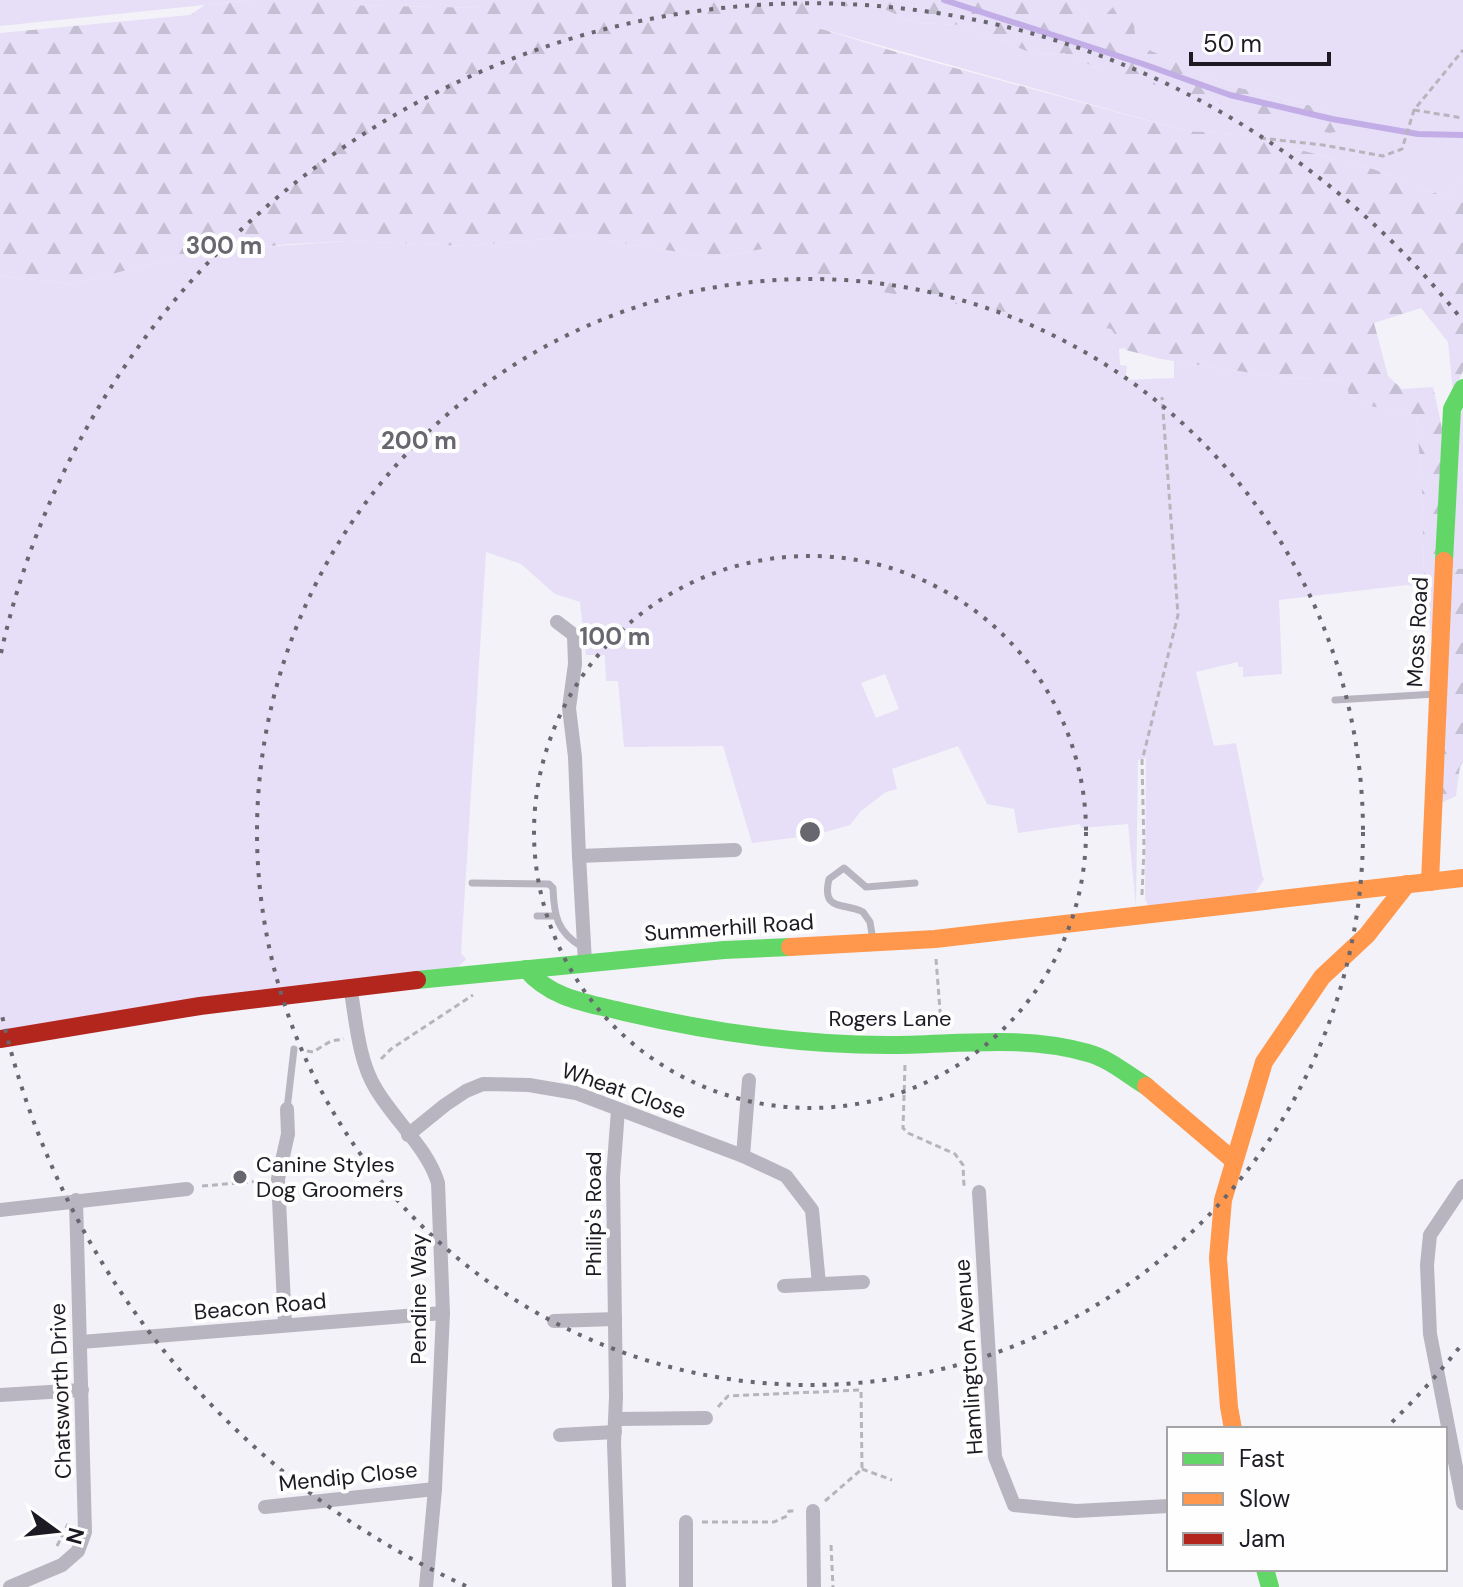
<svg xmlns="http://www.w3.org/2000/svg" width="1463" height="1587" font-family="'DM Sans',sans-serif">
  <defs>
    <pattern id="forest-firs" width="22" height="20" patternUnits="userSpaceOnUse" patternTransform="scale(2)"><rect width="22" height="20" fill="#e6dff7"/><path d="M5 1l3.5 6h-7zM16 11l3.5 6h-7z" fill="#c5bfd3"/></pattern>
  </defs>
  <rect width="100%" height="100%" fill="#f3f2f8"/>
  <!-- green -->
  <g fill="#e6dff7" fill-rule="evenodd">
    <path d="M 0,0 L 253,0 L 0,26 Z"/>
    <path d="M 341,0 L 480,0 L 486,8 L 345,5 Z"/>
    <path d="M 1069,0 L 1463,0 L 1463,175 L 1448,198 L 1373,169 L 1239,134 L 1186,131 L 815,27 L 832,10 L 864,1 L 916,23 L 962,25 L 1034,54 L 1064,53 L 1101,70 L 1209,98 L 1328,110 L 1224,84 L 1095,26 Z"/>
    <path d="M 580,236 L 715,258 L 763,249 L 789,265 L 1111,329 L 1125,348 L 1119,349 L 1120,365 L 1127,366 L 1125,380 L 1174,378 L 1174,361 L 1284,378 L 1347,380 L 1349,396 L 1365,405 L 1416,415 L 1422,485 L 1424,583 L 1279,600 L 1282,674 L 1243,677 L 1243,667 L 1238,667 L 1238,662 L 1196,672 L 1214,746 L 1236,743 L 1263,878 L 1265,878 L 1253,896 L 1150,909 L 1145,899 L 1146,758 L 1138,760 L 1136,907 L 1128,824 L 1081,828 L 1080,824 L 1018,833 L 1014,809 L 987,804 L 958,746 L 892,769 L 897,789 L 886,792 L 861,811 L 850,825 L 815,835 L 752,843 L 723,746 L 624,747 L 618,681 L 606,681 L 605,655 L 586,655 L 580,602 L 555,594 L 521,564 L 486,552 L 461,953 L 466,959 L 456,969 L 0,1032 L 0,276 L 73,284 L 178,257 L 233,249 L 349,241 L 467,246 ZM 885,674 L 899,709 L 876,718 L 861,683 Z"/>
    <path d="M 1463,408 L 1463,569 L 1449,568 L 1458,423 Z"/>
  </g>
  <!-- forest -->
  <g fill="url(#forest-firs)">
    <path d="M 253,0 L 341,0 L 345,5 L 485,8 L 480,0 L 1069,0 L 1095,26 L 1114,6 L 1133,15 L 1136,44 L 1224,84 L 1328,110 L 1353,129 L 1329,133 L 1101,70 L 1064,53 L 1034,54 L 962,25 L 916,23 L 865,1 L 833,10 L 815,27 L 893,51 L 1186,131 L 1239,134 L 1373,169 L 1448,198 L 1463,175 L 1463,371 L 1453,392 L 1448,342 L 1421,308 L 1374,323 L 1388,376 L 1402,389 L 1433,387 L 1442,428 L 1432,640 L 1427,612 L 1427,589 L 1407,585 L 1424,583 L 1422,485 L 1416,415 L 1365,405 L 1349,396 L 1346,380 L 1284,378 L 1161,359 L 1126,350 L 1111,329 L 876,291 L 789,265 L 762,249 L 715,258 L 580,236 L 467,246 L 349,241 L 289,244 L 178,257 L 73,284 L 0,276 L 0,33 L 190,15 L 205,5 Z"/>
    <path d="M 1449,568 L 1463,569 L 1463,762 L 1460,766 L 1456,796 L 1439,804 Z"/>
  </g>
  <g fill="none" stroke-linecap="round" stroke-linejoin="round">
    <!-- stream -->
    <path stroke="#c2ade6" stroke-width="6" d="M 944,0 L 1143,64 L 1230,95 L 1332,119 L 1418,134 L 1463,135"/>
    <!-- path -->
    <g stroke="#b7b4bc" stroke-width="3" stroke-dasharray="6 4" stroke-linecap="butt">
      <path d="M 1414,110 L 1463,118"/>
      <path d="M 1260,138 L 1323,145 L 1383,156 L 1402,149 L 1414,110 L 1463,50"/>
      <path d="M 1142,895 L 1144,848 L 1142,761 L 1178,615 L 1162,397"/>
      <path d="M 936,959 L 941,1023"/>
      <path d="M 307,1051 L 313,1052 L 331,1041 L 344,1039"/>
      <path d="M 381,1059 L 391,1049 L 473,995"/>
      <path d="M 905,1065 L 903,1128 L 908,1133 L 955,1154 L 963,1165 L 964,1186"/>
      <path d="M 202,1186 L 262,1181"/>
      <path d="M 718,1407 L 728,1396 L 861,1390 L 862,1469 L 825,1501"/>
      <path d="M 862,1469 L 892,1480"/>
      <path d="M 702,1522 L 774,1522 L 787,1516 L 789,1511 L 797,1511"/>
      <path d="M 831,1545 L 833,1587"/>
      <path d="M 57,1546 L 68,1524"/>
    </g>
    <!-- lane -->
    <g stroke="#b8b5c0" stroke-width="7">
      <path d="M 1335,700 L 1436,694"/>
      <path d="M 472,883 L 549,884 L 553,888 C 554,916 557,932 582,947"/>
      <path d="M 537,916 L 554,916"/>
      <path d="M 873,940 L 870,922 L 863,912 C 844,902 821,912 829,879 L 844,868 L 866,887 L 915,883"/>
      <path d="M 287,1109 L 294,1049"/>
    </g>
    <!-- street -->
    <g stroke="#b8b5c0" stroke-width="14">
      <path d="M 557,622 L 574,635 L 575,664 L 569,708 L 575,757 L 579,856"/>
      <path d="M 585,962 L 579,856 L 735,850"/>
      <path d="M 350,986 C 356,1019 358,1060 376,1089 C 395,1121 428,1149 438,1183 L 443,1313 L 435,1489 L 426,1587"/>
      <path d="M 618,1110 L 613,1177 L 616,1397 L 614,1443 L 619,1587"/>
      <path d="M 408,1135 L 445,1105 L 466,1091 L 483,1084 L 529,1085 L 576,1093 L 743,1156 L 786,1176 L 812,1210 L 819,1284"/>
      <path d="M 743,1156 L 749,1080"/>
      <path d="M 1463,1186 L 1430,1235 L 1427,1265 L 1430,1334 L 1463,1503"/>
      <path d="M 979,1192 L 995,1457 L 1014,1505 L 1076,1511 L 1169,1506"/>
      <path d="M 0,1210 L 187,1189"/>
      <path d="M 784,1286 L 863,1282"/>
      <path d="M 554,1321 L 615,1319"/>
      <path d="M 285,1325 L 278,1179 L 288,1134 L 287,1109"/>
      <path d="M 81,1342 L 443,1313"/>
      <path d="M 0,1395 L 82,1390"/>
      <path d="M 616,1419 L 706,1418"/>
      <path d="M 560,1435 L 615,1432"/>
      <path d="M 265,1507 L 435,1489"/>
      <path d="M 813,1511 L 814,1587"/>
      <path d="M 10,1587 L 62,1565 L 78,1551 L 85,1532 L 76,1200"/>
      <path d="M 686,1587 L 686,1522"/>
    </g>
    <!-- fast -->
    <g stroke="#63d668" stroke-width="18">
      <path d="M 1444,561 L 1452,409 L 1463,388"/>
      <path d="M 526,969 C 551,999 587,1003 624,1012 C 710,1032 800,1045 888,1045 C 955,1045 1023,1034 1088,1053 C 1108,1058 1128,1075 1146,1086"/>
      <path d="M 417,980 L 724,950 L 790,947"/>
      <path d="M 1265,1569 L 1270,1587"/>
    </g>
    <!-- slow -->
    <g stroke="#ff974d" stroke-width="18">
      <path d="M 1430,882 L 1444,561"/>
      <path d="M 790,947 L 935,939 L 1463,878"/>
      <path d="M 1146,1086 L 1233,1160"/>
      <path d="M 1233,1429 L 1229,1407 L 1218,1258 L 1223,1200 L 1264,1062 L 1322,977 L 1367,935 L 1407,884"/>
    </g>
    <!-- jam -->
    <path stroke="#b3261e" stroke-width="18" d="M 0,1039 L 200,1006 L 417,980"/>
  </g>
  <!-- distance rings -->
  <g fill="none" stroke="#68666e" stroke-width="4" stroke-dasharray="4 8">
    <circle cx="810" cy="832" r="276"/>
    <circle cx="810" cy="832" r="553"/>
    <path d="M1459 1348A829 829 0 0 1 1386 1428M466 1586A829 829 0 0 1 1 1011M1 653A829 829 0 0 1 1459 316"/>
  </g>
  <!-- markers -->
  <circle fill="#68666e" stroke="#fefefe" stroke-width="3" cx="240" cy="1177" r="8"/>
  <g text-anchor="middle" stroke-width="8" stroke-linejoin="round" paint-order="stroke">
    <!-- street labels -->
    <g font-size="22" fill="#1d1a23" stroke="#fefefe">
      <text transform="translate(1417 632) rotate(-87)" y="8">Moss Road</text>
      <text transform="translate(729 927) rotate(-4)" y="8">Summerhill Road</text>
      <text x="890" y="1026">Rogers Lane</text>
      <text transform="translate(624 1090) rotate(19)" y="8">Wheat Close</text>
      <text transform="translate(593 1214) rotate(-90)" y="8">Philip's Road</text>
      <text transform="translate(418 1299) rotate(-90)" y="8">Pendine Way</text>
      <text transform="translate(260 1306) rotate(-5)" y="8">Beacon Road</text>
      <text transform="translate(968 1357) rotate(-94)" y="8">Hamlington Avenue</text>
      <text transform="translate(60 1391) rotate(-92)" y="8">Chatsworth Drive</text>
      <text transform="translate(348 1476) rotate(-6)" y="8">Mendip Close</text>
    </g>
    <!-- poi labels -->
    <g font-size="22" fill="#1d1a23" stroke="#fefefe" text-anchor="start">
      <text x="256" y="1172">Canine Styles<tspan x="256" dy="25">Dog Groomers</tspan></text>
    </g>
  </g>
  <circle cx="810" cy="832" r="12" fill="#68666e" stroke="#fefefe" stroke-width="4"/>
  <g font-size="24" text-anchor="middle" font-weight="bold" fill="#68666e" stroke="#fefefe" stroke-width="8" stroke-linejoin="round" paint-order="stroke">
    <text x="224" y="254">300 m</text>
    <text x="419" y="449">200 m</text>
    <text x="615" y="645">100 m</text>
  </g>
  <!-- legend -->
  <rect x="1167" y="1427" width="280" height="144" fill="#fefefe" stroke="#a4a3a6" stroke-width="2"/>
  <rect x="1183" y="1453" width="40" height="12" fill="#63d668" stroke="#a4a3a6" stroke-width="2"/>
  <text x="1239" y="1467" font-size="24" fill="#1d1a23">Fast</text>
  <rect x="1183" y="1493" width="40" height="12" fill="#ff974d" stroke="#a4a3a6" stroke-width="2"/>
  <text x="1239" y="1507" font-size="24" fill="#1d1a23">Slow</text>
  <rect x="1183" y="1533" width="40" height="12" fill="#b3261e" stroke="#a4a3a6" stroke-width="2"/>
  <text x="1239" y="1547" font-size="24" fill="#1d1a23">Jam</text>
  <!-- north arrow -->
  <g transform="translate(56 1531) rotate(105)" stroke="#fefefe" stroke-width="6" paint-order="stroke">
  <path d="M0-6L14 30L0 20L-14 30Z" fill="#1d1a23"/>
  <text y="-12" font-size="22" font-weight="bold" text-anchor="middle" fill="#1d1a23">N</text>
  </g>
  <!-- scale -->
  <path d="M1191 52v12h138v-12" fill="none" stroke="#1d1a23" stroke-width="4"/>
  <text x="1203" y="52" font-size="24" fill="#1d1a23" stroke="#fefefe" stroke-width="6" paint-order="stroke">50 m</text>
</svg>
